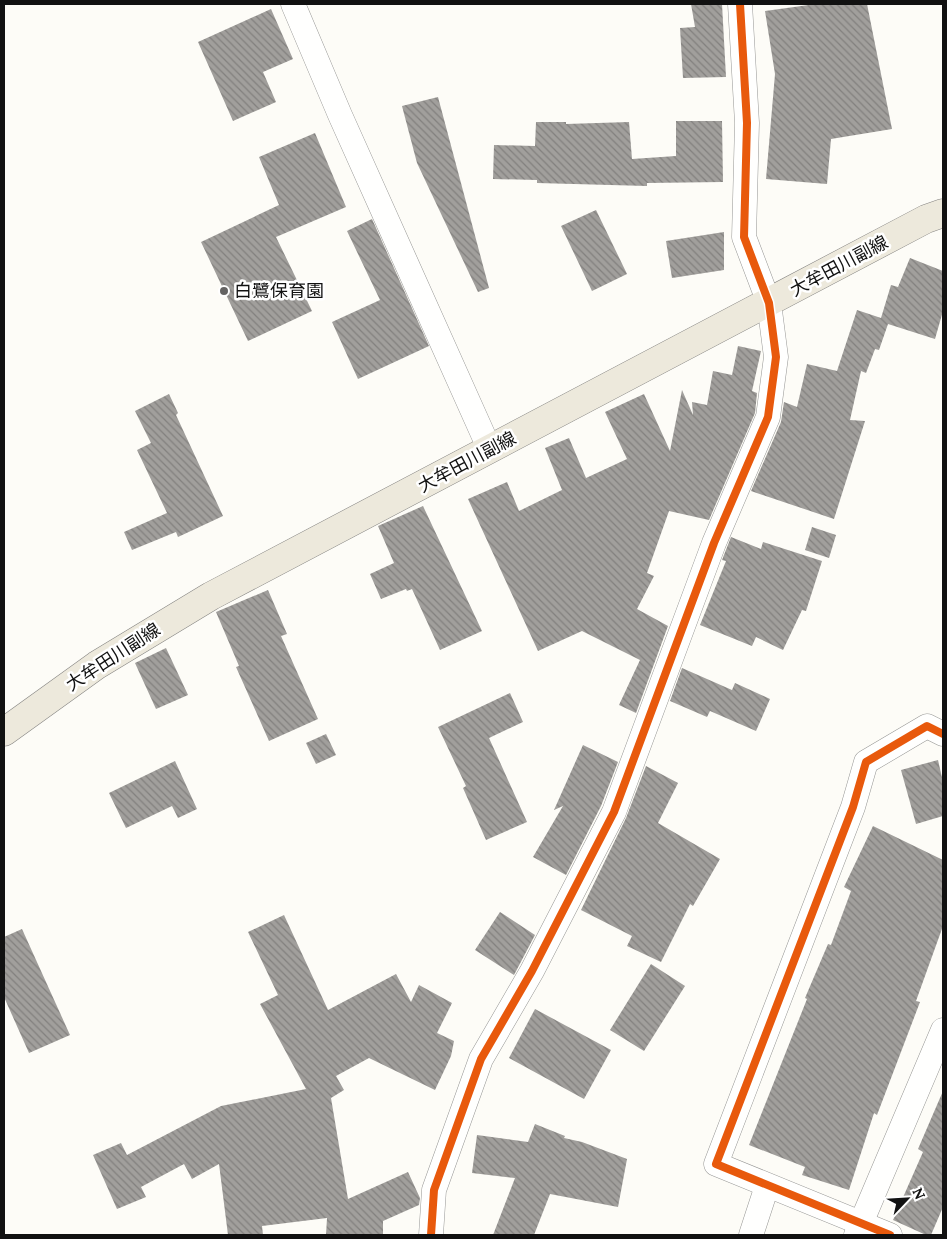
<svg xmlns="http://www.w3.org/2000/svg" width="947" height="1239" font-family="Lora,'Noto Sans JP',serif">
  <defs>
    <pattern id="building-back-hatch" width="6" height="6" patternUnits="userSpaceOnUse" patternTransform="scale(1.25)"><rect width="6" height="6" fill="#a19f9c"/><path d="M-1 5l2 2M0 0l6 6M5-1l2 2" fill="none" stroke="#82807e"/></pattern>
  </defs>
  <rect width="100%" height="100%" fill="#fdfcf7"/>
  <!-- building -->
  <g fill="url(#building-back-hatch)">
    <path d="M 691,4 L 722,4 L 726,77 L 683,78 L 680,28 L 695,27 Z"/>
    <path d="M 816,4 L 867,4 L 892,129 L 831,139 L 827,184 L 766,179 L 775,74 L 765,11 Z"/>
    <path d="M 271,9 L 293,59 L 263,72 L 276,102 L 233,121 L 198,42 Z"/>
    <path d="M 438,97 L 489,288 L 478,292 L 417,163 L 402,106 Z"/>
    <path d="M 676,121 L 722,121 L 723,182 L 647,183 L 647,186 L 537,183 L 537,180 L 493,179 L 494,145 L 535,146 L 536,122 L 566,122 L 566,124 L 629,122 L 632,159 L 676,156 Z"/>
    <path d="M 315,133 L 346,207 L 276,237 L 312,311 L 248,341 L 201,242 L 279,205 L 259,157 Z"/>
    <path d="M 596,210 L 627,274 L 592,291 L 561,226 Z"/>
    <path d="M 372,219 L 429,346 L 358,379 L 332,322 L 380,300 L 347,231 Z"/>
    <path d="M 724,232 L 724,270 L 672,278 L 666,241 Z"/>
    <path d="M 910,258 L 943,271 L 943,311 L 935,339 L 888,324 L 879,350 L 875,349 L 866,373 L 861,371 L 850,420 L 865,421 L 834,519 L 751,491 L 781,422 L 784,402 L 797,407 L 807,364 L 837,371 L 857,310 L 881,318 L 891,285 L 898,287 Z"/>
    <path d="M 738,346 L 761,351 L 752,391 L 757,393 L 755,413 L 709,520 L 669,511 L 647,573 L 654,576 L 637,609 L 668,626 L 636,713 L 619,705 L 640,660 L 582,631 L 538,651 L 468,499 L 507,482 L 519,511 L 562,490 L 545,448 L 569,438 L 586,478 L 627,459 L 605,412 L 644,394 L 670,451 L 682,390 L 693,415 L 692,402 L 707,405 L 713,371 L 732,375 Z"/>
    <path d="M 169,394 L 178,413 L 176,415 L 223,516 L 178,537 L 176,532 L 132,550 L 124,532 L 167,513 L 137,450 L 151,443 L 135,411 Z"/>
    <path d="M 423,506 L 482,631 L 440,650 L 412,589 L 407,591 L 406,589 L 381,599 L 370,574 L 394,563 L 378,526 Z"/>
    <path d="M 812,527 L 836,535 L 829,558 L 805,550 Z"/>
    <path d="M 731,537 L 761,549 L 763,542 L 822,561 L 806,611 L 802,610 L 783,650 L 756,637 L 752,646 L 700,625 L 726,561 L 722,560 Z"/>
    <path d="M 268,590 L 287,634 L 281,636 L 318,719 L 269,741 L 236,667 L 239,666 L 216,612 Z"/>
    <path d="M 166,648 L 188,695 L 156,709 L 135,663 Z"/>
    <path d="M 682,668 L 732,690 L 735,683 L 770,699 L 756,731 L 710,711 L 707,717 L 670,701 Z"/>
    <path d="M 510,693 L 523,722 L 489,738 L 527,822 L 486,840 L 463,788 L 466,786 L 438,727 Z"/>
    <path d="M 326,734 L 336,755 L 316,764 L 306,743 Z"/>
    <path d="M 583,745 L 618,762 L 601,806 L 566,875 L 533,857 L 563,806 L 554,810 Z"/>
    <path d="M 938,760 L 943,782 L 943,816 L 916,824 L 901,770 Z"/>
    <path d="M 175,761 L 197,809 L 178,818 L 172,806 L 126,828 L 109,793 Z"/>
    <path d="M 646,766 L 678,783 L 658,823 L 720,859 L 693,906 L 690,904 L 661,962 L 627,946 L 632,936 L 581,910 L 626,818 Z"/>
    <path d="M 873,826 L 943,860 L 943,926 L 916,1001 L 920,1002 L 877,1115 L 874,1113 L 849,1190 L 802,1175 L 805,1167 L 749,1145 L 807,999 L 805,998 L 828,944 L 831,945 L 851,891 L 844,887 Z"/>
    <path d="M 500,912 L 535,935 L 514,975 L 475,950 Z"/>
    <path d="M 284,915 L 328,1010 L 396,974 L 411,1002 L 419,985 L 452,1003 L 437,1033 L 454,1041 L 451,1056 L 435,1090 L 369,1058 L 336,1076 L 344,1090 L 331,1098 L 348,1199 L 408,1172 L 420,1198 L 419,1205 L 383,1221 L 383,1235 L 326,1235 L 327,1218 L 262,1226 L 263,1235 L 228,1235 L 219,1164 L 192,1179 L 184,1164 L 141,1187 L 146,1197 L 117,1209 L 93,1155 L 121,1143 L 127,1155 L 221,1106 L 306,1089 L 260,1004 L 278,995 L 248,932 Z"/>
    <path d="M 22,929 L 70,1035 L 29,1053 L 4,997 L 4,937 Z"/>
    <path d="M 651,964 L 685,986 L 644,1051 L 610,1030 Z"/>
    <path d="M 535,1009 L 611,1050 L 584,1099 L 509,1058 Z"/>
    <path d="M 943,1091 L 943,1207 L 931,1235 L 926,1235 L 893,1220 L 923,1152 L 918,1149 Z"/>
    <path d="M 535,1124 L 565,1136 L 564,1138 L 582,1142 L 627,1159 L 618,1207 L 550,1194 L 534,1235 L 493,1235 L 515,1178 L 472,1173 L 477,1135 L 528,1142 Z"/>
  </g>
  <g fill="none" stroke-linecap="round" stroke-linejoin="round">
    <defs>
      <g id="street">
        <path d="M 293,4 L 340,115 L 490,450"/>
        <path d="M 431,1235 L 434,1190 L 481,1059 L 532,971 L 614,812 L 714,543 L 768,417 L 776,357 L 769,303 L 744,237 L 747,123 L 740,4"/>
        <path d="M 751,1235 L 767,1186"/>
        <path d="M 856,1235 L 943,1030"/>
        <path d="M 890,1235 L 716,1164 L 853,807 L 866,762 L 927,726 L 943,734"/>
      </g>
      <path id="primary" d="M 4,732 L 97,665 L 211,596 L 926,219 L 943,213"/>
    </defs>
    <!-- street casing -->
    <use href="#street" stroke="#979795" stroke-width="25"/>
    <!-- primary casing -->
    <use href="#primary" stroke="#858482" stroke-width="29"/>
    <!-- street -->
    <use href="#street" stroke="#fffffe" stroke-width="24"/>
    <!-- primary -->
    <use href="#primary" stroke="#ede9dc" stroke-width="28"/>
    <defs>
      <g id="cycleway">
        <path d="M 431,1235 L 434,1190 L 481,1059 L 532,971 L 614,812 L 714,543 L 768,417 L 776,357 L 769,303 L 744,237 L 747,123 L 740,4"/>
        <path d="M 890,1235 L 716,1164 L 853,807 L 866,762 L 927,726 L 943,734"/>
      </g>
    </defs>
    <!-- cycleway casing -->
    <use href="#cycleway" stroke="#fff" stroke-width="11"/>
    <!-- cycleway -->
    <use href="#cycleway" stroke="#e8590c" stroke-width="8"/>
  </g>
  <!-- markers -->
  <circle fill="#646362" stroke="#fff" stroke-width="2" cx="224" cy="291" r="5"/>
  <g text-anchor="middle" stroke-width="5" stroke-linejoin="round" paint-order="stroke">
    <!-- street labels -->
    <g font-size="18" fill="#111" stroke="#fff">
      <text transform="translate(839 266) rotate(-28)" y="6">大牟田川副線</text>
      <text transform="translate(467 462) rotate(-28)" y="6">大牟田川副線</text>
      <text transform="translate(113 657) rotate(-33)" y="6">大牟田川副線</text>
    </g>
    <!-- poi labels -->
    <g font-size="18" fill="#111" stroke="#fff" text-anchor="start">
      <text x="234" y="297">白鷺保育園</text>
    </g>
  </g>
  <!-- border -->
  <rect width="947" height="1239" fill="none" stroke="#111111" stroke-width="10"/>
  <!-- north arrow -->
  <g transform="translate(907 1199) rotate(65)" stroke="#ffffff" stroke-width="4" paint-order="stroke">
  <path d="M0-4L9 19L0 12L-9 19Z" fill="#111111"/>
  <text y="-8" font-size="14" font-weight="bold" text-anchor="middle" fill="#111111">N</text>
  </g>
</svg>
